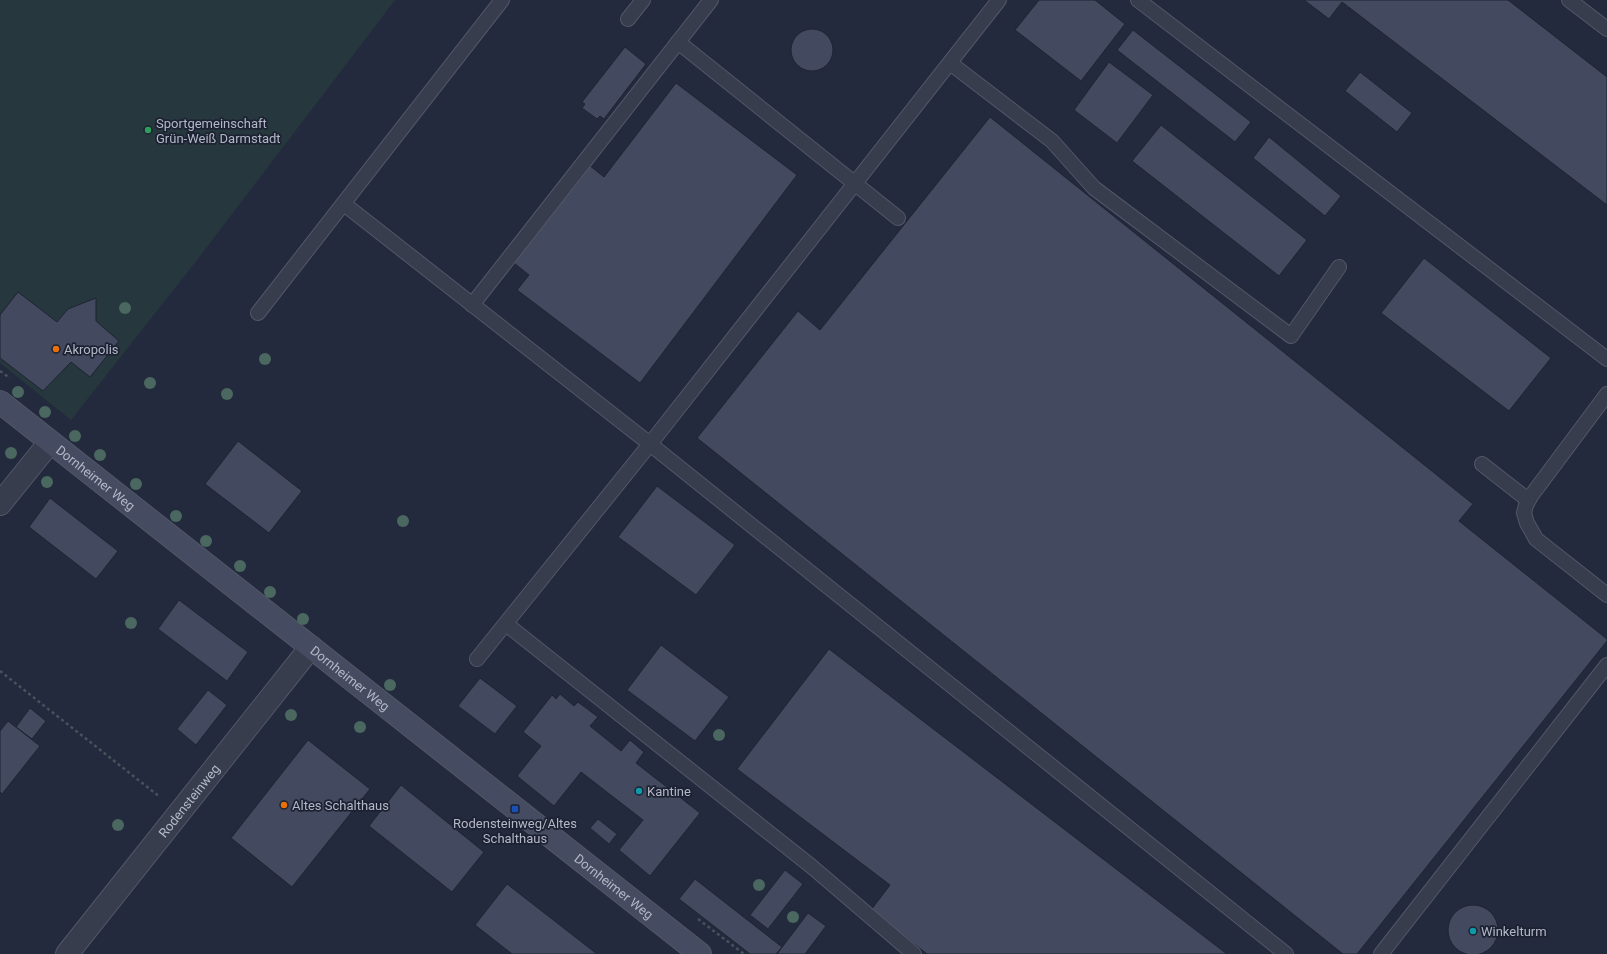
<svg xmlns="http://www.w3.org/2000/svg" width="1607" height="954" font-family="Roboto,sans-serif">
  <rect width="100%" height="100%" fill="#242a3d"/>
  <!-- green -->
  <path fill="#26373e" d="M 0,0 L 395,0 L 197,260 L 71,420 L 0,363 Z"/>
  <!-- building -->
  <g fill="#43495e" stroke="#1f2434">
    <path d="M 1039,0 L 1095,0 L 1125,24 L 1081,81 L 1015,30 Z"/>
    <path d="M 1304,0 L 1508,0 L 1607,77 L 1607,205 L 1342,2 L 1329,19 Z"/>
    <circle cx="812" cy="50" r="21"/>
    <path d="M 1133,30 L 1251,122 L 1235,142 L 1117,50 Z"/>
    <path d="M 625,47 L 646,64 L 604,119 L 600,116 L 597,119 L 582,108 L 585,104 L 582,102 Z"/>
    <path d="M 1109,62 L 1153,95 L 1117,143 L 1074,110 Z"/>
    <path d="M 1360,72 L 1412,113 L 1397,132 L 1345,91 Z"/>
    <path d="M 676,83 L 797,175 L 640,383 L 517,290 L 529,275 L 514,263 L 589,165 L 604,177 Z"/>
    <path d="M 990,117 L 1473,504 L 1459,521 L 1607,639 L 1607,641 L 1357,954 L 1343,954 L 697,438 L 798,311 L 820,330 Z"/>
    <path d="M 1161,125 L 1307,240 L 1279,276 L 1132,161 Z"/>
    <path d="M 1269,137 L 1341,196 L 1325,216 L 1253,158 Z"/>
    <path d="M 1424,258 L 1551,358 L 1509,411 L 1381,313 Z"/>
    <path d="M 18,292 L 57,322 L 68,309 L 96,298 L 96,321 L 119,341 L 90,377 L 71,362 L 43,391 L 0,358 L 0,315 Z"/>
    <path d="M 238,441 L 302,491 L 269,533 L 205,484 Z"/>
    <path d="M 657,486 L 735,545 L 696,595 L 618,537 Z"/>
    <path d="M 50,498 L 118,551 L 96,579 L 29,527 Z"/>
    <path d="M 179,600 L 248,652 L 227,681 L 158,629 Z"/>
    <path d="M 661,645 L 729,697 L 695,741 L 627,690 Z"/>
    <path d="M 829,649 L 1227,954 L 927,954 L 871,910 L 890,885 L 737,769 Z"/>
    <path d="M 480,678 L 517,706 L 495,734 L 458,706 Z"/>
    <path d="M 208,690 L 227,705 L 196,745 L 177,729 Z"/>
    <path d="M 560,694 L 574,706 L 578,702 L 598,717 L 590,726 L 621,751 L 630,740 L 644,752 L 636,763 L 700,813 L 650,876 L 619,850 L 643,820 L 581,772 L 554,806 L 517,776 L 541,746 L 523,732 L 552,695 L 556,699 Z"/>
    <path d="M 30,708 L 46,721 L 32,739 L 16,727 Z"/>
    <path d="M 8,721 L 40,746 L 2,794 L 0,792 L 0,731 Z"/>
    <path d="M 308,740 L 370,789 L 292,887 L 231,838 Z"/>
    <path d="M 401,785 L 484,852 L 452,892 L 369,826 Z"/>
    <path d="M 598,819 L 617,834 L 609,844 L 590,828 Z"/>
    <path d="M 785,870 L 803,884 L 768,929 L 750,915 Z"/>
    <path d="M 695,879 L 782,947 L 776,954 L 750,954 L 679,899 Z"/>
    <path d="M 507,884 L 597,954 L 512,954 L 475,925 Z"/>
    <circle cx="1473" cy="930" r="25"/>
    <path d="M 808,913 L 826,926 L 805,954 L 777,954 Z"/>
  </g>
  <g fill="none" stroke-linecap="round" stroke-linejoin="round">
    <defs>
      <g id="lane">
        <path d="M 1138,0 L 1607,359"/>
        <path d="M 1569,0 L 1607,29"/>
        <path d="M 628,19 L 643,0"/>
        <path d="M 678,42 L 898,218"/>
        <path d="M 950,63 L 1052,141 L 1094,188 L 1291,336 L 1339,267"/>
        <path d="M 344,204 L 650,444 L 1286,954"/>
        <path d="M 472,305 L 711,0"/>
        <path d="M 258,313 L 502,0"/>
        <path d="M 1607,394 L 1531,496 L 1526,505 L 1524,513 L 1527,523 L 1536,539 L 1607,595"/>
        <path d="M 1482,464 L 1528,500"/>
        <path d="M 506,624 L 811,866 L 914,954"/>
        <path d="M 477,659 L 650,444 L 999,0"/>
        <path d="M 1381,954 L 1607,665"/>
      </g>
      <g id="street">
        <path d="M 0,504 L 50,442"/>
        <path id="s1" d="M 67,954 L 311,647"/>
      </g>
      <g id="secondary">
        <path id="s2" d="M 0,402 L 700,954"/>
      </g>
    </defs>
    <!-- lane casing -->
    <use href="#lane" stroke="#535868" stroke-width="16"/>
    <!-- street casing -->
    <use href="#street" stroke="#535868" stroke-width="24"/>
    <!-- secondary casing -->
    <use href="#secondary" stroke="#535868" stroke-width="24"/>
    <!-- path -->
    <g stroke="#43545b" stroke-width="2.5" stroke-dasharray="3 3" stroke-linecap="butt">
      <path d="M 0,371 L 10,378"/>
      <path d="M 0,671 L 160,797"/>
      <path d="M 698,919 L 744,954"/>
    </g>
    <!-- lane -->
    <use href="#lane" stroke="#373d4d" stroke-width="14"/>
    <!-- street -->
    <use href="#street" stroke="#373d4d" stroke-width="22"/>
    <!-- secondary -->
    <use href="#secondary" stroke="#454b60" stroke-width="22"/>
  </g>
  <!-- trees -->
  <g fill="#4a6760">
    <circle cx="125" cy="308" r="6"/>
    <circle cx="265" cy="359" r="6"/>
    <circle cx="150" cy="383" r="6"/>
    <circle cx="18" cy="392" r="6"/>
    <circle cx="227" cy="394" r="6"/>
    <circle cx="45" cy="412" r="6"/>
    <circle cx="75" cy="436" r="6"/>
    <circle cx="11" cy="453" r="6"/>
    <circle cx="100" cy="455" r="6"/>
    <circle cx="47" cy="482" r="6"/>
    <circle cx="136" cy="484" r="6"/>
    <circle cx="176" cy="516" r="6"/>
    <circle cx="403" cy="521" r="6"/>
    <circle cx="206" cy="541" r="6"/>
    <circle cx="240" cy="566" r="6"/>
    <circle cx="270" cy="592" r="6"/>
    <circle cx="303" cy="619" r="6"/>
    <circle cx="131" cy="623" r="6"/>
    <circle cx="390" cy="685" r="6"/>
    <circle cx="291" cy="715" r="6"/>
    <circle cx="360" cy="727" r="6"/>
    <circle cx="719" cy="735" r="6"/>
    <circle cx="118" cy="825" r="6"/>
    <circle cx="759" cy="885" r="6"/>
    <circle cx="793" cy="917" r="6"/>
  </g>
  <!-- markers -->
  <circle fill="#2e9e5b" stroke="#1d2232" stroke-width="1.5" cx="148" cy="130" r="4"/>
  <g fill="#e8710a" stroke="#1d2232" stroke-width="1.5">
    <circle cx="56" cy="349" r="4"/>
    <circle cx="284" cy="805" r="4"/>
  </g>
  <g fill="#0f9aa8" stroke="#1d2232" stroke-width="1.5">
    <circle cx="639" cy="791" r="4"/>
    <circle cx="1473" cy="931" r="4"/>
  </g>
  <rect fill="#1a4fb4" stroke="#1d2232" stroke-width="1.5" x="511" y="805" width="8" height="8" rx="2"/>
  <g text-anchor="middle" stroke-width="3.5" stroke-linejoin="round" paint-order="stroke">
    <!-- poi labels -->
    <g font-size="13" fill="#b3b8c8" stroke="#1d2232" text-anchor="start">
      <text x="156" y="128">Sportgemeinschaft<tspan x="156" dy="15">Grün-Weiß Darmstadt</tspan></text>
      <text x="64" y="354">Akropolis</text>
      <text x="647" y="796">Kantine</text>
      <text x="292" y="810">Altes Schalthaus</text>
      <text x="515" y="828" text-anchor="middle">Rodensteinweg/Altes<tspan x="515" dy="15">Schalthaus</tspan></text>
      <text x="1481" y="936">Winkelturm</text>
    </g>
    <!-- street labels -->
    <g font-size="13" fill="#b3b8c8" stroke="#1d2232">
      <text dy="5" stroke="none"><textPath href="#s2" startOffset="122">Dornheimer Weg</textPath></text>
      <text dy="5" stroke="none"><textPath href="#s2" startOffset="446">Dornheimer Weg</textPath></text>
      <text dy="5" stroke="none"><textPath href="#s1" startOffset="196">Rodensteinweg</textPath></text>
      <text dy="5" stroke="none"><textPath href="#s2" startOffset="782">Dornheimer Weg</textPath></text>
    </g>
  </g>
</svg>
